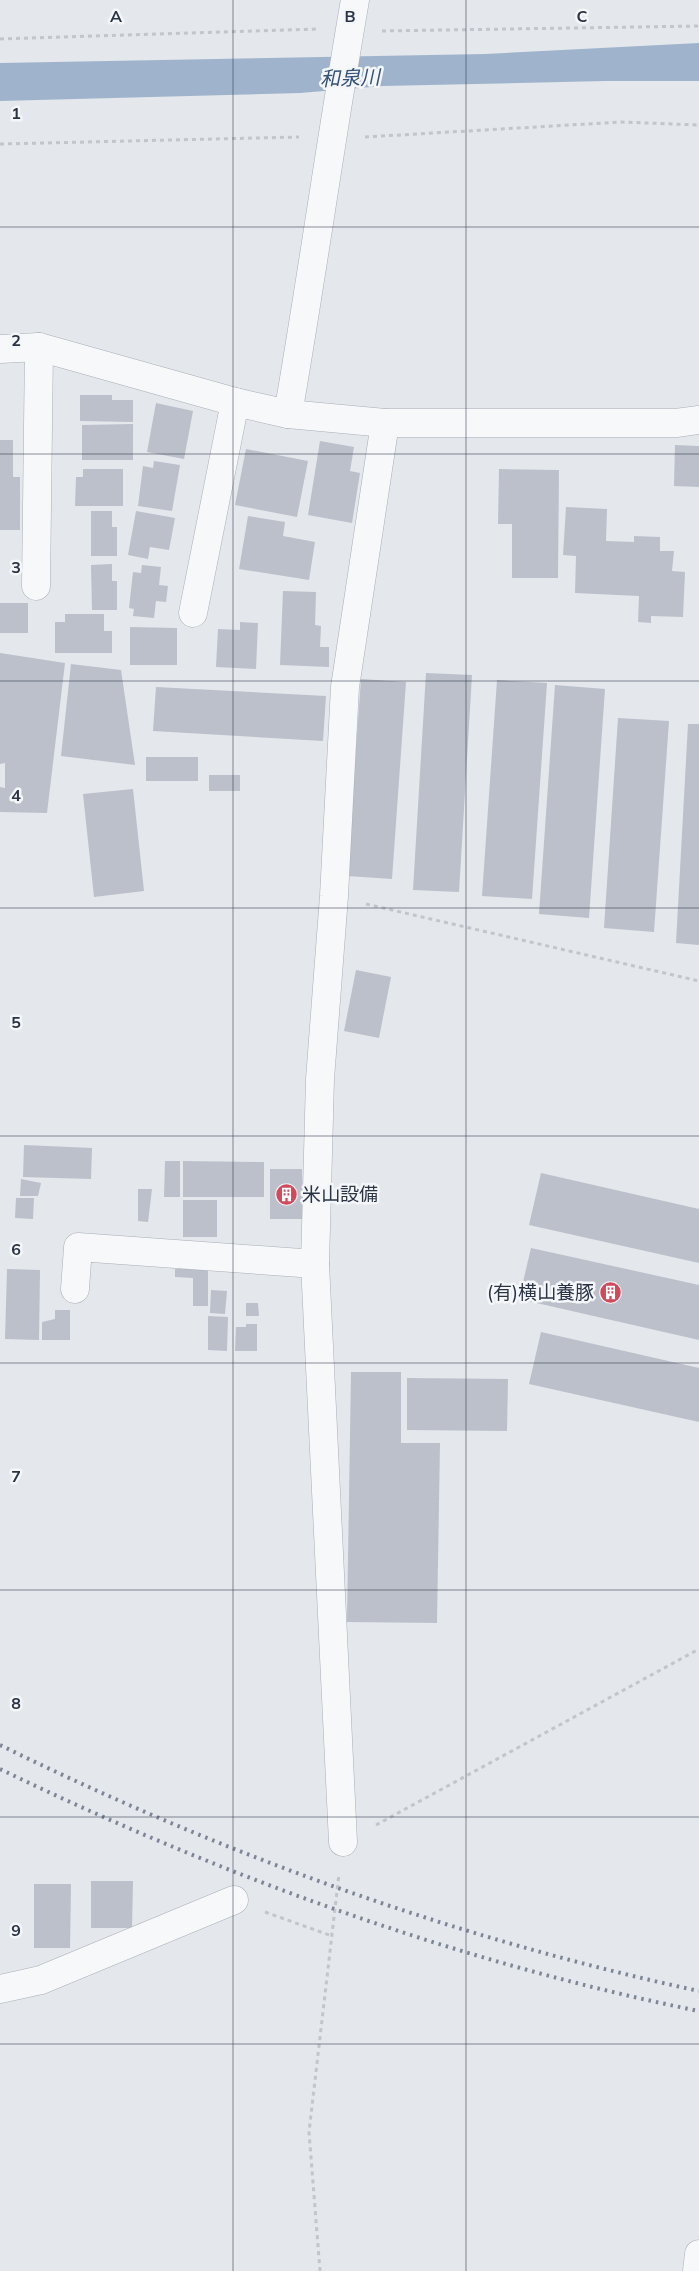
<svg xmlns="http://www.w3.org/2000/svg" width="699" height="2271" font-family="Mulish,'Noto Sans JP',sans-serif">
  <rect width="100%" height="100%" fill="#e4e7ec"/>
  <!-- water -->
  <path fill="#9fb4cc" d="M 699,43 L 699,81 L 605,81 L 383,86 L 300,93 L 0,101 L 0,63 L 485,54 Z"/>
  <!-- building -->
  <g fill="#bbc0ca">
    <path d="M 80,395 L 112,395 L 112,400 L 133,400 L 133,422 L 80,421 Z"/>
    <path d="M 156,403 L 193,411 L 184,459 L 147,452 Z"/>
    <path d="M 133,424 L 133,460 L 82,460 L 82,425 Z"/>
    <path d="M 0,440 L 13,440 L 13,477 L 20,477 L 20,530 L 0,530 Z"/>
    <path d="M 320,441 L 354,447 L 350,471 L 360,473 L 352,523 L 308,515 Z"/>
    <path d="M 675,445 L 699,446 L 699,487 L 674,486 Z"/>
    <path d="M 246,449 L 308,461 L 297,517 L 235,505 Z"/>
    <path d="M 154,461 L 180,465 L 172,511 L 138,506 L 143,466 L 153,468 Z"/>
    <path d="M 83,469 L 123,469 L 123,506 L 75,506 L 76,477 L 83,477 Z"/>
    <path d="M 499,469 L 559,470 L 558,578 L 512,578 L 512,524 L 498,524 Z"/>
    <path d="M 566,507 L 607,509 L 606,541 L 634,542 L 634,536 L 660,537 L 660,551 L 674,551 L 672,571 L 685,572 L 683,617 L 651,616 L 651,623 L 638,622 L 639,596 L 575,593 L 576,556 L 563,555 Z"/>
    <path d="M 91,511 L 112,511 L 112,527 L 117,527 L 117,556 L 91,556 Z"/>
    <path d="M 136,511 L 175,518 L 169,550 L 150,547 L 148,559 L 128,555 Z"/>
    <path d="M 248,516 L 285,522 L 283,536 L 315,542 L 309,580 L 239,569 Z"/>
    <path d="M 112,564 L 112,581 L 117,581 L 117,610 L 92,610 L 91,565 Z"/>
    <path d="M 142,565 L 161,567 L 159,585 L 168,586 L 166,602 L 156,601 L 154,618 L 133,616 L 134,609 L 129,608 L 133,572 L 141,573 Z"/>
    <path d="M 283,591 L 316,592 L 315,625 L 321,626 L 320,647 L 329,647 L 329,667 L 280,665 Z"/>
    <rect x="0" y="603" width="28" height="30"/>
    <path d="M 65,614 L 104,614 L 104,631 L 112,631 L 112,653 L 55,653 L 55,622 L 65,622 Z"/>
    <path d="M 240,622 L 258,623 L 256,669 L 216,667 L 218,629 L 240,630 Z"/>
    <path d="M 130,627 L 177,628 L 177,665 L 130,665 Z"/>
    <path d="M 0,653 L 65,663 L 47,813 L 0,812 L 0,787 L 5,788 L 5,763 L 0,764 Z"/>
    <path d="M 71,664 L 121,670 L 135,765 L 61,756 Z"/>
    <path d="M 426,673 L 472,675 L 459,892 L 413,890 Z"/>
    <path d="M 361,679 L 406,682 L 392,879 L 347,876 Z"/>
    <path d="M 497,680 L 547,683 L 532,899 L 482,896 Z"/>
    <path d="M 555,685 L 605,689 L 589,918 L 539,914 Z"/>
    <path d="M 156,687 L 326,696 L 323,741 L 153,731 Z"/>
    <path d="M 618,718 L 669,721 L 654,932 L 604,928 Z"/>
    <path d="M 688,724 L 699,724 L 699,945 L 676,943 Z"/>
    <rect x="146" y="757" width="52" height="24"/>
    <rect x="209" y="775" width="31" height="16"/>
    <path d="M 133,789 L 144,891 L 94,897 L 83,794 Z"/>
    <path d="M 356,970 L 391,977 L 379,1038 L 344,1031 Z"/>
    <path d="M 24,1145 L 92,1148 L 91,1179 L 23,1177 Z"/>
    <path d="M 165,1161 L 180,1161 L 180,1197 L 164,1197 Z"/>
    <path d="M 183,1161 L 264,1162 L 264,1197 L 183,1197 Z"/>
    <path d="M 270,1169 L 302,1169 L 303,1219 L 270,1219 Z"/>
    <path d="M 541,1173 L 699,1209 L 699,1263 L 529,1225 Z"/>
    <path d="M 21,1179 L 41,1183 L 38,1196 L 20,1196 Z"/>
    <path d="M 138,1189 L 152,1189 L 148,1222 L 138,1221 Z"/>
    <path d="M 16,1198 L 34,1198 L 33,1219 L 15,1218 Z"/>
    <rect x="183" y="1200" width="34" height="37"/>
    <path d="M 531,1248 L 699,1285 L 699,1340 L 519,1299 Z"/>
    <path d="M 7,1269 L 40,1270 L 39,1340 L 5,1339 Z"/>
    <path d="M 175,1269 L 208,1269 L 208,1306 L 193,1306 L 193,1278 L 175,1277 Z"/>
    <path d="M 211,1290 L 227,1291 L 225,1314 L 210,1313 Z"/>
    <path d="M 246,1303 L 258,1303 L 259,1316 L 246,1316 Z"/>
    <path d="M 55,1310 L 70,1310 L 70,1340 L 42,1340 L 42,1322 L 55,1319 Z"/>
    <path d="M 208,1316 L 228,1317 L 227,1351 L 208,1350 Z"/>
    <path d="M 246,1324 L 257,1324 L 257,1351 L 235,1351 L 236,1327 L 246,1327 Z"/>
    <path d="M 541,1332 L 699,1368 L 699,1422 L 529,1384 Z"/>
    <path d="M 351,1372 L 401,1372 L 401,1443 L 440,1443 L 437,1623 L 347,1622 Z"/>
    <path d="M 407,1378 L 508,1379 L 507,1431 L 407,1430 Z"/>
    <path d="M 91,1881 L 133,1881 L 132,1928 L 91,1928 Z"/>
    <path d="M 34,1884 L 71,1884 L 70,1948 L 34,1948 Z"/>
  </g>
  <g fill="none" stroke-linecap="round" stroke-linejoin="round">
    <defs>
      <g id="minor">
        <path d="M 0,349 L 39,347 L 235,402 L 288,414 L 385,423 L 676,423 L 699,420"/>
        <path d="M 288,414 C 312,276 331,138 355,0"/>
        <path d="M 36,586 L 39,347"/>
        <path d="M 193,613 L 235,402"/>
        <path d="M 75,1289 L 78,1247 L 315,1264"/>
        <path d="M 343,1842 L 315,1264 L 320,1079 L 334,896 L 345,687 L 385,423"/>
        <path d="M 0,1989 L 41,1980 L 234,1900"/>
        <path d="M 697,2271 L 699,2254"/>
      </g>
    </defs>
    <!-- minor casing -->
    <use href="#minor" stroke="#a9aeb7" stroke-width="29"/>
    <!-- path -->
    <g stroke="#c2c5cb" stroke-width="3" stroke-dasharray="4 4" stroke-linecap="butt">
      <path d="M 382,31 L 699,26"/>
      <path d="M 0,39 L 316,29"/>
      <path d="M 365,137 L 621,122 L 699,125"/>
      <path d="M 0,144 L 299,137"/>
      <path d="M 366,904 L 699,981"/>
      <path d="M 376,1825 L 699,1649"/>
      <path d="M 265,1912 L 332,1936"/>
      <path d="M 320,2271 L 309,2132 L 339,1874"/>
    </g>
    <!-- minor -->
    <use href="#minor" stroke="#f7f8fa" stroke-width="28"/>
    <!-- rail -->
    <g stroke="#7d8696" stroke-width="4" stroke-dasharray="2.5 5" stroke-linecap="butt">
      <path d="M 0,1745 C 222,1854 457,1939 699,1991"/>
      <path d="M 0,1769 C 219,1875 460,1963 699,2011"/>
    </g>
  </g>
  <!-- grid -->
  <path fill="none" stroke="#2b3445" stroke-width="1" stroke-opacity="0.55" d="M 233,0 L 233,2271M 466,0 L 466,2271M 0,227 L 699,227M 0,454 L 699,454M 0,681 L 699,681M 0,908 L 699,908M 0,1136 L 699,1136M 0,1363 L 699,1363M 0,1590 L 699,1590M 0,1817 L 699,1817M 0,2044 L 699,2044"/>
  <!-- icons -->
  <defs>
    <symbol id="building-disc" viewBox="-11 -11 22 22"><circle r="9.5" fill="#d1495b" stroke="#f4f6f9"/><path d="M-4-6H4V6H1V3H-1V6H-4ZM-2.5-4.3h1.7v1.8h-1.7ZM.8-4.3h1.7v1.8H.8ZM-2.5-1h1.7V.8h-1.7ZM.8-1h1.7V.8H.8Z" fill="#fff"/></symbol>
  </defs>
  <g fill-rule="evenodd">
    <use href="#building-disc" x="274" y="1182" width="25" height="25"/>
    <use href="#building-disc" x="598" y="1280" width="25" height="25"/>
  </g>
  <g text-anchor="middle" stroke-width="5" stroke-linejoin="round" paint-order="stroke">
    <!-- poi labels -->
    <g font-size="19" fill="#2b3445" stroke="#f4f6f9" text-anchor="start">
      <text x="302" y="1201">米山設備</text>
      <text x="594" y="1299" text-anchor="end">(有)横山養豚</text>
    </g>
    <!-- water labels -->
    <g font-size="20" font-style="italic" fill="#34527a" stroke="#f4f6f9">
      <text transform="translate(350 78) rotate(-2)" y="7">和泉川</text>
    </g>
  </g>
  <g font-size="16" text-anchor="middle" font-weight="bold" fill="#2b3445" stroke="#f4f6f9" stroke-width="5" stroke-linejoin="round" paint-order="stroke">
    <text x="116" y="22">A</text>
    <text x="350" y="22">B</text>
    <text x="582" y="22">C</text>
    <text x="16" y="119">1</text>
    <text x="16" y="346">2</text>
    <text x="16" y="573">3</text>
    <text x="16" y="801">4</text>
    <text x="16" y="1028">5</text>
    <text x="16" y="1255">6</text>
    <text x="16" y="1482">7</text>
    <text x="16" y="1709">8</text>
    <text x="16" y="1936">9</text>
  </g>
</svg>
